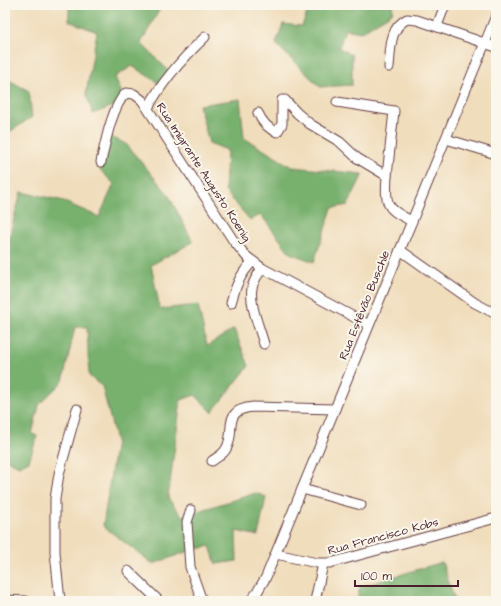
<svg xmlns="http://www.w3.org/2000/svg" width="501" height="606" font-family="'Architects Daughter',sans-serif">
  <rect width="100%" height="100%" fill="#fbf7ec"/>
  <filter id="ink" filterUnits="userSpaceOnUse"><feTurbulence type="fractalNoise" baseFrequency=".025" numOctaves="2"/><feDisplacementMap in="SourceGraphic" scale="8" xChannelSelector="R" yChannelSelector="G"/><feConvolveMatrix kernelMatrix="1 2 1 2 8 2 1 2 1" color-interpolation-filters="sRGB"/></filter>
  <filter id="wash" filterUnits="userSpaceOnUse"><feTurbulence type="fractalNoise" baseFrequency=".012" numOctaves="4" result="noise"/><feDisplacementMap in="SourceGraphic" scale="16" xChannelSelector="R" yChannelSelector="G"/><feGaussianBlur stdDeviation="0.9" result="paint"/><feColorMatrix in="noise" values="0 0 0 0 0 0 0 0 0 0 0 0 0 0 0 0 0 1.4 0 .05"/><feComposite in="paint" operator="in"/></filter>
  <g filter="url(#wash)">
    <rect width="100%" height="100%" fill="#f0ddbc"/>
    <!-- forest -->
    <g fill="#78b06e" stroke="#61684c">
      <path d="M 69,5 L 162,5 L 141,43 L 171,73 L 162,85 L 132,66 L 115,77 L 123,96 L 118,104 L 93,114 L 86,94 L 97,32 L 69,21 Z"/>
      <path d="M 310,5 L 393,5 L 392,13 L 361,32 L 345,29 L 339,48 L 352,55 L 352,85 L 320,87 L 276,44 L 283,24 L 302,26 Z"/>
      <path d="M 5,78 L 29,91 L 32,117 L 5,135 Z"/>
      <path d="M 240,99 L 244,138 L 292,167 L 363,174 L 348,205 L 332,208 L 314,262 L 290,253 L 261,215 L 250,220 L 225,191 L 227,150 L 209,143 L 199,105 Z"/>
      <path d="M 107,135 L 126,144 L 168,194 L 193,242 L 151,265 L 160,309 L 198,305 L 207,346 L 234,329 L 249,366 L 212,412 L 195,395 L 181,400 L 168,498 L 182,516 L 256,493 L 266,497 L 258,536 L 236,531 L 237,561 L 216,564 L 210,546 L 189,551 L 153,564 L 103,526 L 116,441 L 102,386 L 89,376 L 87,327 L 75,327 L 63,381 L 39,405 L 32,434 L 37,436 L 29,461 L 19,466 L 5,459 L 5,253 L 21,192 L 60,200 L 99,217 L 114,184 L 100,170 Z"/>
      <path d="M 442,562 L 455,601 L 357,601 L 360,587 Z"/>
    </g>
  </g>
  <g filter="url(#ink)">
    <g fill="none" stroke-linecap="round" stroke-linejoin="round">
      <defs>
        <g id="minor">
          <path d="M 437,26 L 445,5"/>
          <path d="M 389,67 C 391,49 389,28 407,19 L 417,20 L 496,47"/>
          <path d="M 337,102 L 394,111 L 387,176"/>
          <path d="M 148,108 C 162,81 183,58 205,37"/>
          <path d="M 258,113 C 262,122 268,129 277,132 L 282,124 L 282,100 L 285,100 L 297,113 L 310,124 L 340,142 L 357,158 L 387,176 C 385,205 386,209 412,221"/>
          <path d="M 446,139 L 496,154"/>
          <path d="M 101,162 C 105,144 112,106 126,93 L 134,94 L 142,100 L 233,240 L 246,256 L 262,268 L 369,325"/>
          <path d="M 400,250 L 475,303 L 496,314"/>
          <path d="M 262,268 C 258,275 253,281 252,288 C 249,304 260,329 264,344"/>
          <path d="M 231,303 C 236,285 240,275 252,262"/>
          <path d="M 212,461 C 217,457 223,455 226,449 C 237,432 220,410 253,407 L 335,409"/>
          <path d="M 302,489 L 361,505"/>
          <path d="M 191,510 L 187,522 L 190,567 L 202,601"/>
          <path d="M 276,554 L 317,563 L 330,563 L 496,518"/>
          <path d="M 128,571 L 159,601"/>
          <path d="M 5,600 L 26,601"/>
          <path d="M 60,601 L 55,552 L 55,499 L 59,474 L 77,409"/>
          <path d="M 250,601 L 256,594 L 266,577 L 496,16"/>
          <path d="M 315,601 L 323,564"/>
        </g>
      </defs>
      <!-- minor casing -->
      <use href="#minor" stroke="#633c41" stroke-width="11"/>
      <!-- minor -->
      <use href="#minor" stroke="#fff" stroke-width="9"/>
    </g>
  </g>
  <g text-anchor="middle" stroke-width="4" stroke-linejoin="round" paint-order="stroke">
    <!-- street labels -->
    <g font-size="12" fill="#4a1f2b" stroke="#fbf7ec">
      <text transform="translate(204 172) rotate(57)" y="4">Rua Imigrante Augusto Koenig</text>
      <text transform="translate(364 305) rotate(-68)" y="4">Rua Estêvão Buschle</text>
      <text transform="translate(383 536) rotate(-15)" y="4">Rua Francisco Kobs</text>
    </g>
  </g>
  <!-- margin -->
  <rect width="501" height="606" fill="none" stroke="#fbf7ec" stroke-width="20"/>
  <!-- scale -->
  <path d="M355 580v6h103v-6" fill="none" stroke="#4a1f2b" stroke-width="2"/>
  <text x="361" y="580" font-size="12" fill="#4a1f2b" stroke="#fbf7ec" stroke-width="3" paint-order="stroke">100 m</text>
</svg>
